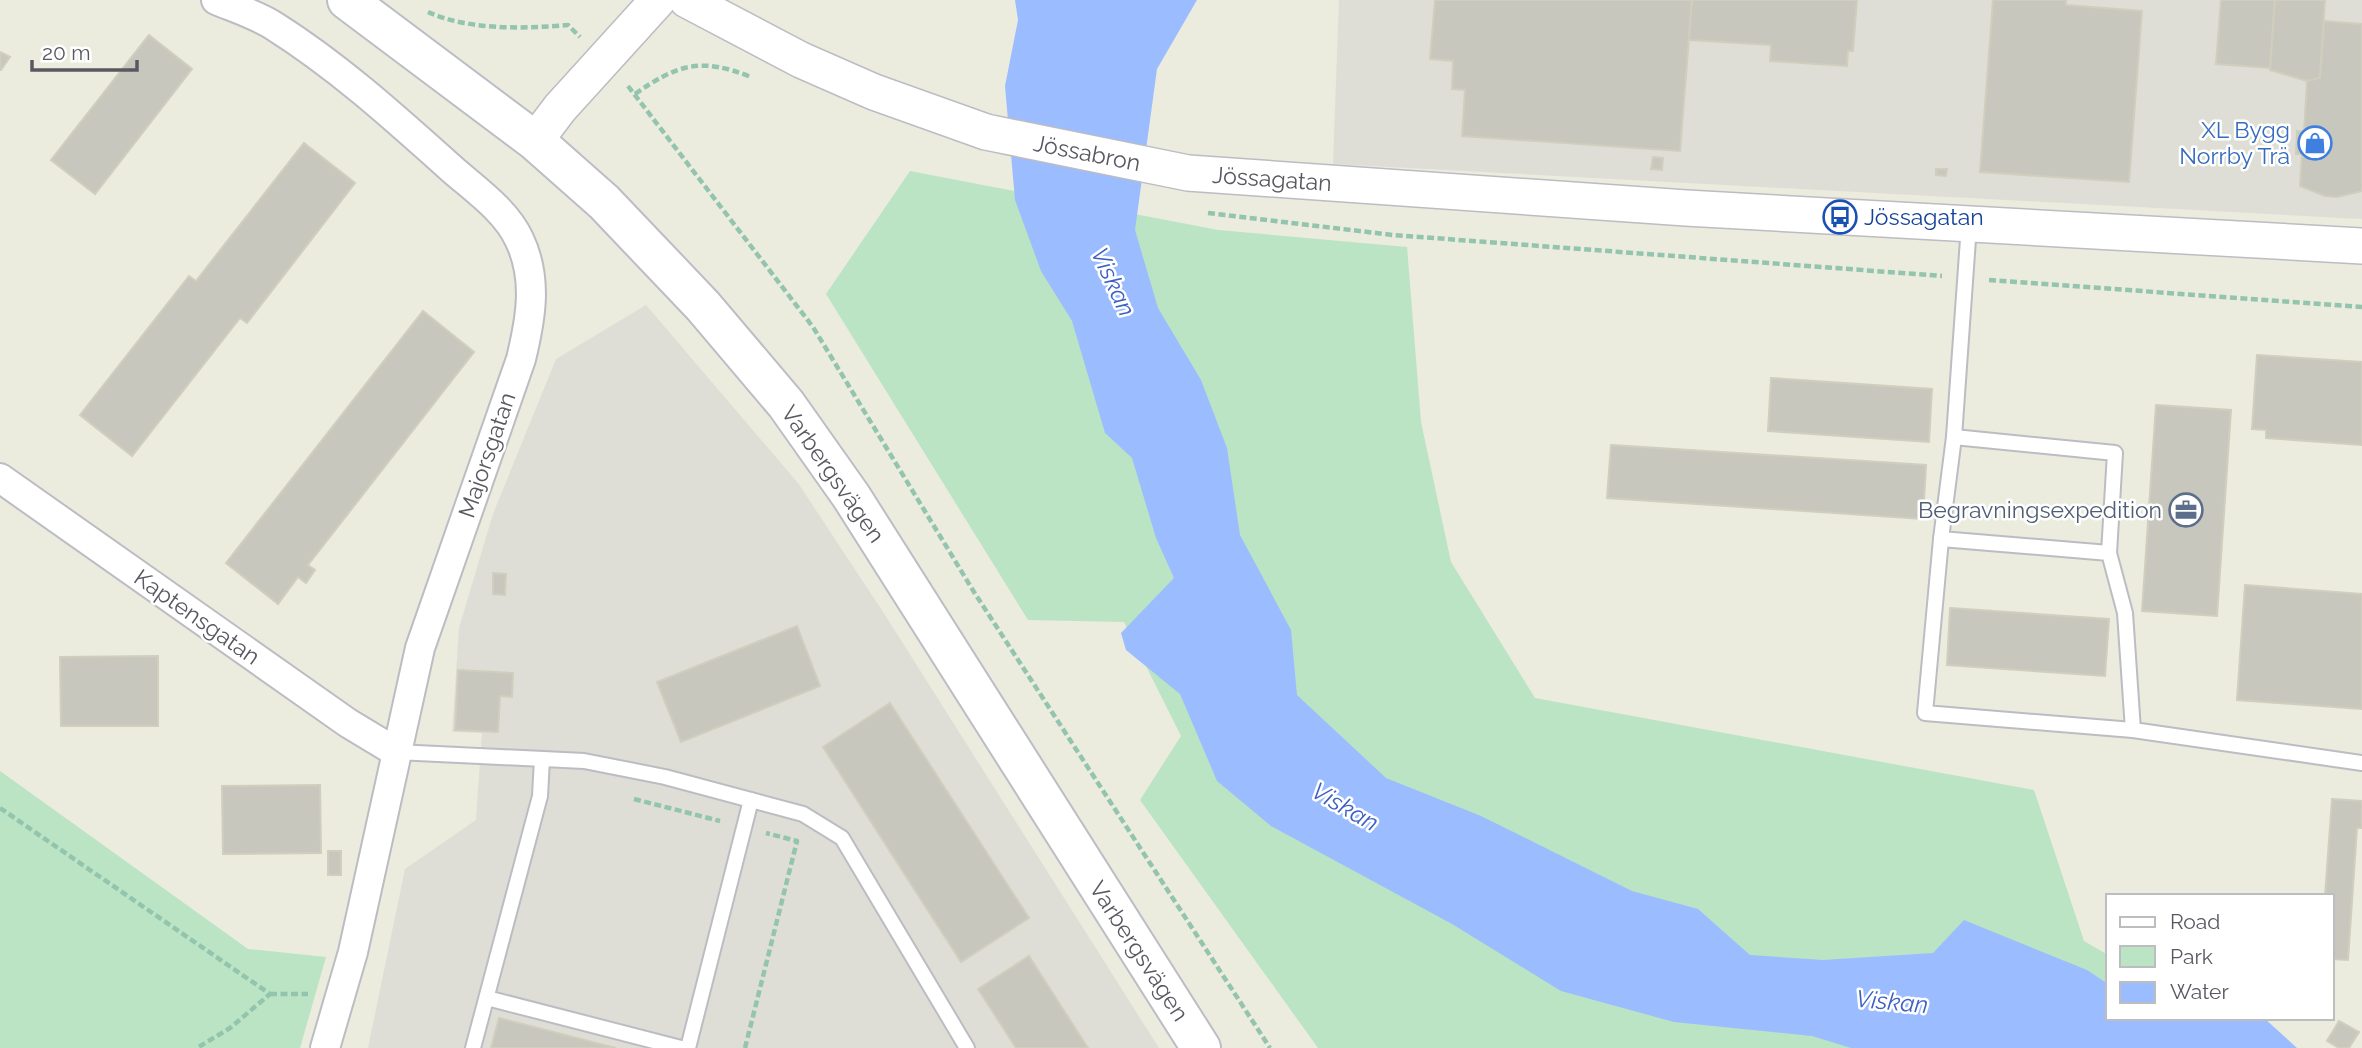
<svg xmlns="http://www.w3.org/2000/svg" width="2362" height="1048" font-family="Raleway,sans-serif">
  <rect width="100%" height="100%" fill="#ebebde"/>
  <!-- industrial -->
  <g fill="#deded6">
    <path d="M 1339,0 L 2362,0 L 2362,219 L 1333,164 Z"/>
    <path d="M 646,305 L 798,483 L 885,615 L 1159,1048 L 368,1048 L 405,869 L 476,820 L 482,733 L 452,732 L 459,628 L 493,514 L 556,359 Z"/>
  </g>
  <!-- green -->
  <g fill="#bae4c3">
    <path d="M 910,171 L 1218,230 L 1407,247 L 1421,422 L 1451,562 L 1535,698 L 2034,790 L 2084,941 L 2108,955 L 2108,1018 L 2268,1048 L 1318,1048 L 1140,800 L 1181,736 L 1124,622 L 1028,620 L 826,294 Z"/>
    <path d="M 0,771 L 248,949 L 326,957 L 300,1048 L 0,1048 Z"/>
  </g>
  <!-- water -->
  <path fill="#9bbdff" d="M 1015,0 L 1197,0 L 1157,69 L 1135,230 L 1158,308 L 1201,380 L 1227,448 L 1240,535 L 1291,630 L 1297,695 L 1386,778 L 1481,816 L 1632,891 L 1698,909 L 1750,955 L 1823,960 L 1933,953 L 1964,920 L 2087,970 L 2108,984 L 2108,1018 L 2264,1018 L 2297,1048 L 1851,1048 L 1812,1036 L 1674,1022 L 1561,991 L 1452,924 L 1271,826 L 1217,781 L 1180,694 L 1126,650 L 1121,633 L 1174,578 L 1156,538 L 1132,458 L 1105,433 L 1072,321 L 1041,271 L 1015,200 L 1005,86 L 1018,20 Z"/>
  <!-- building -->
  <g fill="#c8c7be" stroke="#d0cebd" stroke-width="2">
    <path d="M 1435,0 L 1692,0 L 1680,151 L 1462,136 L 1465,90 L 1452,89 L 1453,61 L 1430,59 Z"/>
    <path d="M 1692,0 L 1857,0 L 1853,51 L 1848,51 L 1847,66 L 1770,61 L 1771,45 L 1689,40 Z"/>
    <path d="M 1993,0 L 2066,0 L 2066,5 L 2142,11 L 2129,182 L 1980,172 Z"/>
    <path d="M 2221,0 L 2275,0 L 2270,68 L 2216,64 Z"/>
    <path d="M 2275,0 L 2325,0 L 2320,78 L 2307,81 L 2270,70 Z"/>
    <path d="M 2324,21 L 2362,24 L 2362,191 L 2337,197 L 2325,196 L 2300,186 L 2302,154 L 2296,154 L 2297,131 L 2304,132 L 2307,81 L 2320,78 Z"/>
    <path d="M 149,35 L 192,69 L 95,194 L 51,160 Z"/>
    <path d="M 0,52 L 10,57 L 1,70 L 0,70 Z"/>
    <path d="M 304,143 L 355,183 L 247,323 L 240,318 L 132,456 L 80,415 L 189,276 L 196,281 Z"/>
    <path d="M 1653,157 L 1663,158 L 1662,170 L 1651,169 Z"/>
    <path d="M 1936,169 L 1947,169 L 1946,176 L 1936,175 Z"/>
    <path d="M 423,311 L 474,352 L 308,565 L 315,570 L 306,583 L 298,577 L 278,604 L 226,563 Z"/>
    <path d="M 2257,355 L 2362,362 L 2362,445 L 2266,438 L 2266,430 L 2252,429 Z"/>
    <path d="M 1771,378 L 1932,389 L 1929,442 L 1768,431 Z"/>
    <path d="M 2156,405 L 2231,410 L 2217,616 L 2142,611 Z"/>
    <path d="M 1611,445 L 1926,465 L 1923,519 L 1607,498 Z"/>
    <path d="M 493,573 L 506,574 L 505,595 L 493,594 Z"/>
    <path d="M 2245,585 L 2362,594 L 2362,709 L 2237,700 Z"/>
    <path d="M 1950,608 L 2109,619 L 2105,676 L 1947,665 Z"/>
    <path d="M 797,626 L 820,686 L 681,742 L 657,682 Z"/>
    <path d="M 158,656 L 158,726 L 61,726 L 60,657 Z"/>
    <path d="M 458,670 L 513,673 L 512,697 L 500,696 L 498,732 L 455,730 Z"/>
    <path d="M 890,703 L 1029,918 L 961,962 L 823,747 Z"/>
    <path d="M 320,785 L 321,853 L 223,854 L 222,786 Z"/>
    <path d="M 2332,799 L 2362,801 L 2362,828 L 2357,828 L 2348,960 L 2332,959 L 2332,896 L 2325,896 Z"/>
    <rect x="328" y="851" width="13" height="24"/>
    <path d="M 1029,956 L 1088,1048 L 1016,1048 L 978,989 Z"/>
    <path d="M 499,1018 L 616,1048 L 491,1048 Z"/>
    <path d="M 2339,1021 L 2359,1032 L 2349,1048 L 2339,1048 L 2327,1041 Z"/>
  </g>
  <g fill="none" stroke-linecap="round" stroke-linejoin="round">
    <defs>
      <g id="service">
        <path d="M 1954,437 L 1969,225"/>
        <path d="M 1941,539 L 1925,713 L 2133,730"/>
        <path d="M 2109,553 L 1941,539 L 1954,437 L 2115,453 L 2109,553 L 2125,613 L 2133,730 L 2362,763"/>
        <path d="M 396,752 L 584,761 L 665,777 L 803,814 L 842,838 L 967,1048"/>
        <path d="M 487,998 L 681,1048"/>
        <path d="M 473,1048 L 540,796 L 542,759"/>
        <path d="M 688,1048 L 751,800"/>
      </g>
      <g id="minor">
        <path d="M 216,0 C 235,8 257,15 274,26 C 339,67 396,119 453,170 C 476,190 506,211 519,239 C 538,278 531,318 521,359 L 420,648 L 353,952 L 325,1048"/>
        <path d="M 0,478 L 348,723 L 396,752"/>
      </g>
      <g id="tertiary">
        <path d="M 687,0 L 801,60 L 874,92 L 986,132 L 1188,173 L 1686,208 L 2362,246"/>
        <path d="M 535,141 L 560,108 L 658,0"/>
      </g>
      <path id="secondary" d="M 347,0 L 535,141 L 604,202 L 703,306 L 786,404 L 851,496 L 1201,1048"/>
    </defs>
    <!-- service casing -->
    <use href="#service" stroke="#bcbcc3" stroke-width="18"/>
    <!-- minor casing -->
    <use href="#minor" stroke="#bcbcc3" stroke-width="32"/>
    <!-- tertiary casing -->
    <use href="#tertiary" stroke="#bcbcc3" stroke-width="38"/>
    <!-- secondary casing -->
    <use href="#secondary" stroke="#bcbdc5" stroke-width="42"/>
    <!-- path -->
    <g stroke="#93c4ad" stroke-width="4.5" stroke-dasharray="7 3.5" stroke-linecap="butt">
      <path d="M 428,12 C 467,30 525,29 568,25 L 580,37"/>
      <path d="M 628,86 L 813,327 L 974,592 L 1270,1048"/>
      <path d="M 635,94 C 678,64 701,57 751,77"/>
      <path d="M 1208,213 L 1393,235 L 1942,276"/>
      <path d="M 1989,280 L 2362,307"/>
      <path d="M 634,799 L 720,821"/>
      <path d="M 0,808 L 270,994 L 230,1028 L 197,1048"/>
      <path d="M 270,994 L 308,994"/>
      <path d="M 745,1048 L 797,841 L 766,833"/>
    </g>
    <!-- service -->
    <use href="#service" stroke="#fff" stroke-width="14"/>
    <!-- minor -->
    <use href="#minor" stroke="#fff" stroke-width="28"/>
    <!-- tertiary -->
    <use href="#tertiary" stroke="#fff" stroke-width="35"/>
    <!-- secondary -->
    <use href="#secondary" stroke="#fff" stroke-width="38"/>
  </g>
  <!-- icons -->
  <defs>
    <symbol id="shop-ring" viewBox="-11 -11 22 22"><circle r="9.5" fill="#fff" stroke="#3f7fe0" stroke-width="1.5"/><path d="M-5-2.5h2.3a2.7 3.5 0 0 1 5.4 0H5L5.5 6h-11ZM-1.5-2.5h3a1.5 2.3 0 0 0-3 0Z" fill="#3f7fe0"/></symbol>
    <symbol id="bus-ring" viewBox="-11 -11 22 22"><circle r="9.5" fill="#fff" stroke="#1a4fb4" stroke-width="1.5"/><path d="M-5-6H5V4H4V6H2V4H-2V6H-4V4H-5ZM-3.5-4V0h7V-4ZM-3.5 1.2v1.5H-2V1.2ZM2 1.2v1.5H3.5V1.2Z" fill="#1a4fb4"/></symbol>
    <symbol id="office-ring" viewBox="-11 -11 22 22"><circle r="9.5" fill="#fff" stroke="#5c6f8a" stroke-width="1.5"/><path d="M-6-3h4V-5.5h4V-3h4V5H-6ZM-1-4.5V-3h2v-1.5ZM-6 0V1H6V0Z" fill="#5c6f8a"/></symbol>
  </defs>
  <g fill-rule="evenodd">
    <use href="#shop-ring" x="2296" y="124" width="38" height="38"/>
    <use href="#bus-ring" x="1821" y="198" width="38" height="38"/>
    <use href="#office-ring" x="2167" y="491" width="38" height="38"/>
  </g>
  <g text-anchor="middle" stroke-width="5" stroke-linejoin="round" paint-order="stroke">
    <!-- shop labels -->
    <g font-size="23" fill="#366cbe" stroke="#fff" text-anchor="end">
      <text x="2290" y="138">XL Bygg<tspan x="2290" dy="26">Norrby Trä</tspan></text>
    </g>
    <!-- street labels -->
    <g font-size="23" fill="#585960" stroke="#fff">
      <text transform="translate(1087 153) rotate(11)" y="8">Jössabron</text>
      <text transform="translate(1272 179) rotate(4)" y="8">Jössagatan</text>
      <text transform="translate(487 455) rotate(-71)" y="8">Majorsgatan</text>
      <text transform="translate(833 474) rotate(55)" y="8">Varbergsvägen</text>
      <text transform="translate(197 617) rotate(35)" y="8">Kaptensgatan</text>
      <text transform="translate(1139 951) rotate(57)" y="8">Varbergsvägen</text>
    </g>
    <!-- transit labels -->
    <g font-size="23" fill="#164399" stroke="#fff" text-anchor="start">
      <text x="1864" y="225">Jössagatan</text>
    </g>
    <!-- service labels -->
    <g font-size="23" fill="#4e5e75" stroke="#fff" text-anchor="end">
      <text x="2162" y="518">Begravningsexpedition</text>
    </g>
    <!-- water labels -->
    <g font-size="24" font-style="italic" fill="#3d60c3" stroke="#fff">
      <text transform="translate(1113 282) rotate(65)" y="8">Viskan</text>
      <text transform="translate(1345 807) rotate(30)" y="8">Viskan</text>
      <text transform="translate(1892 1002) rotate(5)" y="8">Viskan</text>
    </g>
  </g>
  <!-- legend -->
  <rect x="2106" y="894" width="228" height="126" fill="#ffffff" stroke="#bcbdbf" stroke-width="2"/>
  <rect x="2120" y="917" width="35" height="10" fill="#ffffff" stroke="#bcbdbf" stroke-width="2"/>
  <text x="2170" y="929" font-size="21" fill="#585960">Road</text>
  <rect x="2120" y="946" width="35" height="21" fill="#bae4c3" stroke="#bcbdbf" stroke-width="2"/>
  <text x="2170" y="964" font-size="21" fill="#585960">Park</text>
  <rect x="2120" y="982" width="35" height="21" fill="#9bbdff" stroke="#bcbdbf" stroke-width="2"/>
  <text x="2170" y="999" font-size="21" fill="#585960">Water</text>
  <!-- scale -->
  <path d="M32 60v10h105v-10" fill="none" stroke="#585960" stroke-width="3.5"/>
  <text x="42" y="60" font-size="21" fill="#585960" stroke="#ffffff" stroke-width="5" paint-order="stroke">20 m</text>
</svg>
